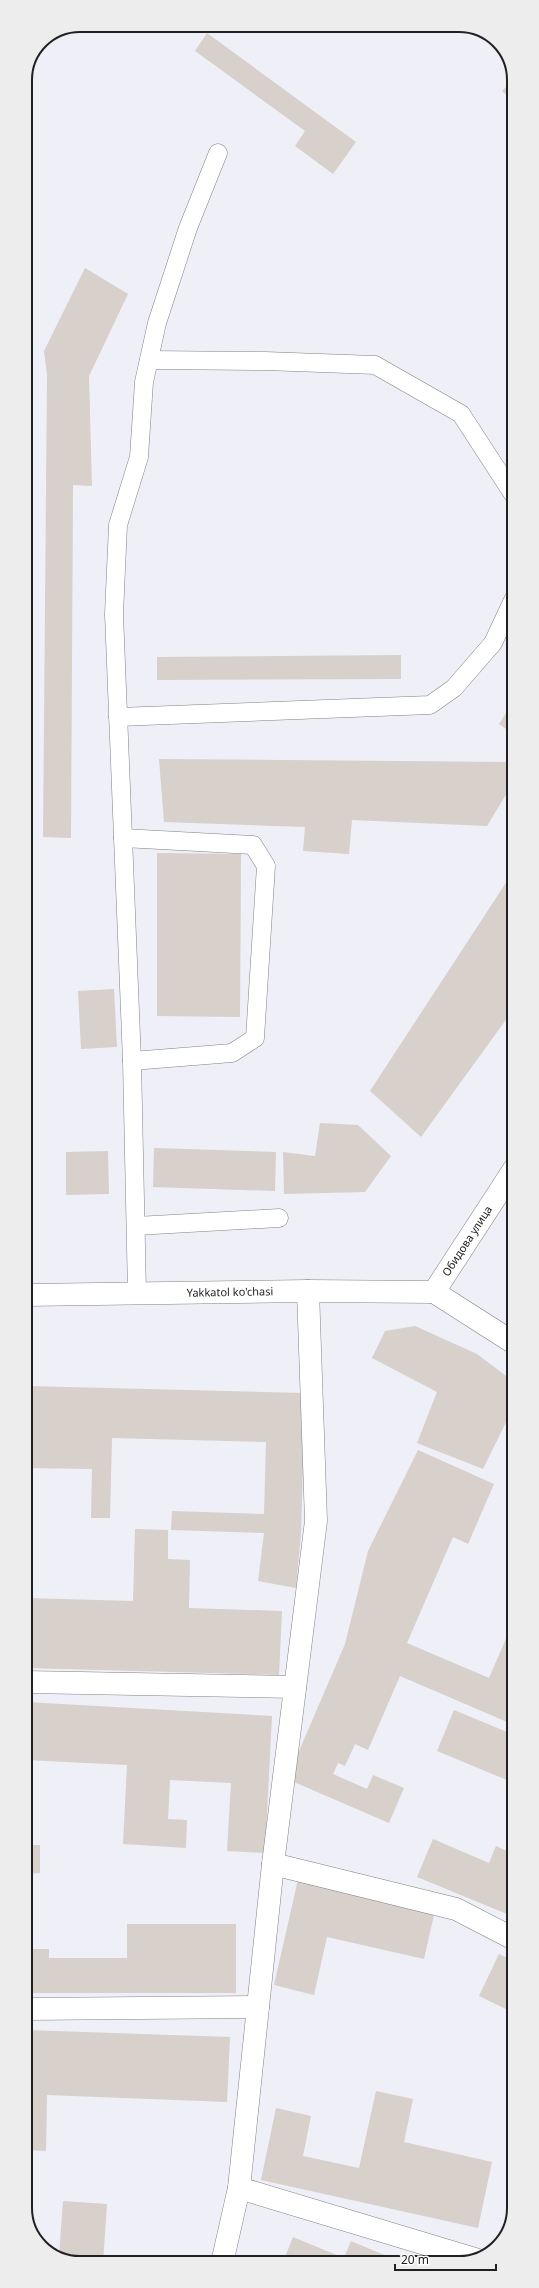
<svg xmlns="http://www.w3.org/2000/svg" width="539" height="2288" font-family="'Noto Sans',sans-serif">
  <rect width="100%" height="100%" fill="#efeff7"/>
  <!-- building -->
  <g fill="#d7d0cb">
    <path d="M 207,33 L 356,142 L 333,174 L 295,146 L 305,131 L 195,51 Z"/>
    <path d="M 513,80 L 513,101 L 502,91 Z"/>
    <path d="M 85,268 L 128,294 L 89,376 L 92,486 L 73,485 L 71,838 L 43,837 L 47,375 L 44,351 Z"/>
    <path d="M 401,655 L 401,679 L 157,680 L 157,657 Z"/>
    <path d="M 513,702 L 513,734 L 499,724 Z"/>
    <path d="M 159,759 L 513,762 L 513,783 L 487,826 L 352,820 L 349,854 L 303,851 L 305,827 L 164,822 Z"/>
    <path d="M 157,853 L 241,854 L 240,1017 L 157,1016 Z"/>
    <path d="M 513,872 L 513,1010 L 421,1137 L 370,1091 Z"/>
    <path d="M 114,989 L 117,1047 L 81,1049 L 78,991 Z"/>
    <path d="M 320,1123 L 358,1125 L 391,1156 L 365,1192 L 284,1194 L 283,1152 L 315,1156 Z"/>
    <path d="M 154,1148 L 276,1152 L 275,1191 L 153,1187 Z"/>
    <path d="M 108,1151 L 109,1194 L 66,1195 L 66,1152 Z"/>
    <path d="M 415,1326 L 477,1354 L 514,1382 L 514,1413 L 511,1412 L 483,1469 L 417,1443 L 437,1392 L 372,1358 L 385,1331 Z"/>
    <path d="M 26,1386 L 305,1393 L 301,1533 L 296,1588 L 258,1581 L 264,1533 L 171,1530 L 172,1511 L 264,1514 L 266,1442 L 112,1438 L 110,1518 L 91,1518 L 92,1469 L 26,1468 Z"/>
    <path d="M 418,1450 L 494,1484 L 468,1544 L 453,1537 L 407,1643 L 489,1678 L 514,1620 L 514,1725 L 400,1676 L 368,1750 L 355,1744 L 345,1766 L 338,1763 L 333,1774 L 367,1789 L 373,1775 L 404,1788 L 389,1823 L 287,1779 L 345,1644 L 368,1551 Z"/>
    <path d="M 514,1450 L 514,1469 L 506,1465 Z"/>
    <path d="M 135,1529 L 168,1530 L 168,1559 L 190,1560 L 189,1608 L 282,1611 L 279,1675 L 26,1668 L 26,1598 L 133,1601 Z"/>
    <path d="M 26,1702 L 272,1716 L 265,1853 L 227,1851 L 231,1783 L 170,1780 L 168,1819 L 187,1820 L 186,1848 L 123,1844 L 127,1765 L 26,1760 Z"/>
    <path d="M 454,1710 L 514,1735 L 514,1783 L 437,1751 Z"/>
    <path d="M 514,1795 L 514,1814 L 507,1811 Z"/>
    <path d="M 433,1839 L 489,1863 L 496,1846 L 514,1854 L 514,1917 L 417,1877 Z"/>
    <path d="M 26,1845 L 40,1845 L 40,1873 L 26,1874 Z"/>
    <path d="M 299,1875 L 436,1906 L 424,1959 L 327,1937 L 314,1995 L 274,1985 Z"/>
    <path d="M 127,1924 L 236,1924 L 236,1993 L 26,1993 L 26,1949 L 49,1949 L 49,1958 L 127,1958 Z"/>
    <path d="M 499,1954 L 514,1961 L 514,2013 L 479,1996 Z"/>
    <path d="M 26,2030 L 230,2037 L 227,2102 L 47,2095 L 46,2151 L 26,2150 Z"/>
    <path d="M 376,2091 L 413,2099 L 404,2142 L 492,2162 L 478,2228 L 261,2180 L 276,2108 L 311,2116 L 303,2156 L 359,2168 Z"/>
    <path d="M 63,2201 L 107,2204 L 103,2263 L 76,2263 L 59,2256 Z"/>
    <path d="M 293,2237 L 344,2258 L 351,2241 L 401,2262 L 283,2262 Z"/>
  </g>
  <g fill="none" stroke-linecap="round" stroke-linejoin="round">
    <defs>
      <g id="service">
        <path d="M 149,360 L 265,361 L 375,365 L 461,414 L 513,494"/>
        <path d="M 118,717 L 430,705 L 454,688 L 493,643 L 513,600"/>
        <path d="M 123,838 L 253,845 L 266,866 L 255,1038 L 232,1053 L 132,1061"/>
        <path d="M 136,1226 L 279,1218"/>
        <path d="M 137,1293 L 132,1061 L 114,614 L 118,525 L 139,457 L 144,382 L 157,323 L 188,228 L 218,153"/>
      </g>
      <g id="minor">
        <path d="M 26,1682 L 295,1687"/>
        <path d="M 273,1864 L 456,1909 L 514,1939"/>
        <path d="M 26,2009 L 258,2007"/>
        <path d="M 239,2188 L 475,2259"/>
        <path d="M 222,2263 L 239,2188 L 273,1864 L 316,1521 L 308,1291"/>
      </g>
      <g id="tertiary">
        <path d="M 434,1292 L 514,1169"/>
        <path d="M 434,1292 L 514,1343"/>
        <path d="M 26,1295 L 308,1291 L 434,1292"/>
      </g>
    </defs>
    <!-- service casing -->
    <use href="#service" stroke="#818188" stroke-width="19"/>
    <!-- minor casing -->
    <use href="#minor" stroke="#818188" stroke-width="23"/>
    <!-- tertiary casing -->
    <use href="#tertiary" stroke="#818188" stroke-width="23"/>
    <!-- service -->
    <use href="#service" stroke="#fff" stroke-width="18"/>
    <!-- minor -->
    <use href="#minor" stroke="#fff" stroke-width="22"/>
    <!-- tertiary -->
    <use href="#tertiary" stroke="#fff" stroke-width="22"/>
  </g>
  <g text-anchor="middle" stroke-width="3" stroke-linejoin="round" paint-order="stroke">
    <!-- street labels -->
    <g font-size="11" fill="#212124" stroke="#fff">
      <text transform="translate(467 1241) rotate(-57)" y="4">Обидова улица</text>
      <text transform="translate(230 1292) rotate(-1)" y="4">Yakkatol ko'chasi</text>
    </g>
  </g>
  <!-- crop -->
  <path d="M0 0H539V2288H0ZM80 32H459A48 48 0 0 1 507 80V2208A48 48 0 0 1 459 2256H80A48 48 0 0 1 32 2208V80A48 48 0 0 1 80 32Z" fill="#ededed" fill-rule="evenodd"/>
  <path fill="none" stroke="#212124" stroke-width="2" d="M80 32H459A48 48 0 0 1 507 80V2208A48 48 0 0 1 459 2256H80A48 48 0 0 1 32 2208V80A48 48 0 0 1 80 32Z"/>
  <!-- scale -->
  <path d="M395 2264v6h101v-6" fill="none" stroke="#212124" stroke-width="2"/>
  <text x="401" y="2264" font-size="12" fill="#212124" stroke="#ffffff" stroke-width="3" paint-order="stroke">20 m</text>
</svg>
